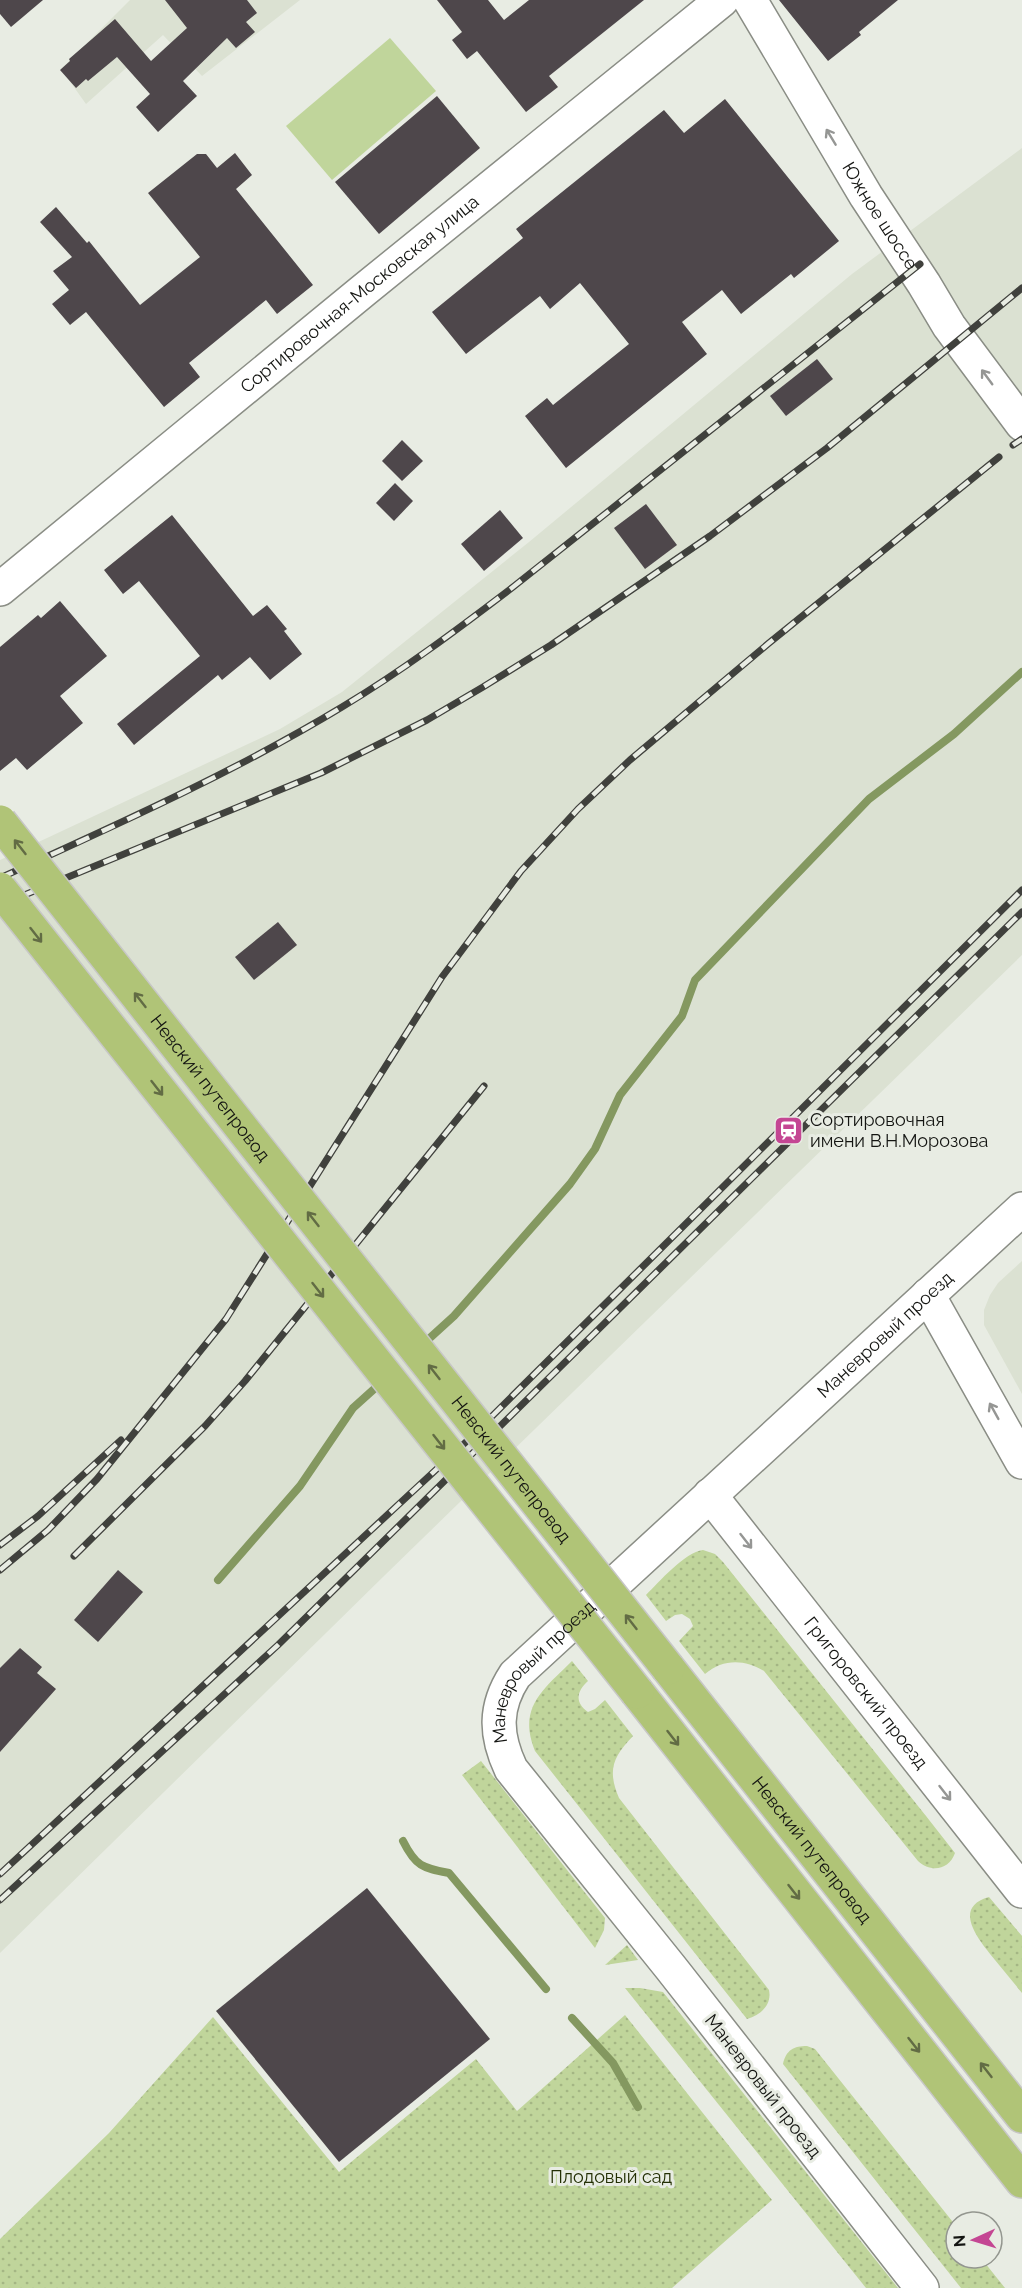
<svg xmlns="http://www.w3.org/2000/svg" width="1022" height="2288" font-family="Raleway,sans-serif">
  <defs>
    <pattern id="grass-dots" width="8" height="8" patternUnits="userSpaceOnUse" patternTransform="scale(1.5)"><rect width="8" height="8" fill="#c0d59b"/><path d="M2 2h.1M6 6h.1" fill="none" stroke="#a4b684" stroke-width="1.8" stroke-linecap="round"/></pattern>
  </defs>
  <rect width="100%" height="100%" fill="#e8ece3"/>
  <!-- built -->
  <g fill="#dbe1d2">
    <path d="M 130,0 L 300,0 L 202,76 L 163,35 L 86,104 L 61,69 Z"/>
    <path d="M 1022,148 L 1022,955 L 384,1576 L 0,1953 L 0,860 L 280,729 L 342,692 L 529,542 L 852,274 Z"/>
    <path d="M 1022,1261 L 1022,1394 L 984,1325 L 984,1310 L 990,1295 L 998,1283 Z"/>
  </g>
  <!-- grass -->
  <g fill="url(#grass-dots)">
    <path d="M 703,1550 L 715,1554 L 723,1562 L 926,1816 L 955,1853 C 949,1870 931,1873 918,1861 L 764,1671 C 744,1659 723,1659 705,1674 L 679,1641 L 693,1626 L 690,1619 L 682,1614 L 675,1615 L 666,1621 L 646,1595 C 659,1582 685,1552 703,1550 Z"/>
    <path d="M 572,1661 L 588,1681 C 577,1691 574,1702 588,1712 L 595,1709 L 605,1700 L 633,1736 C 613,1757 607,1770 619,1798 L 769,1990 C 772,2005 761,2015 747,2019 L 535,1751 C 517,1707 544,1689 572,1661 Z"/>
    <path d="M 481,1761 L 605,1918 L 604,1930 L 595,1948 L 462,1775 Z"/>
    <path d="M 989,1897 L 1022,1936 L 1022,1993 C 1013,1982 1004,1971 995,1960 C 981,1942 950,1908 989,1897 Z"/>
    <path d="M 627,1945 L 638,1960 L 605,1965 Z"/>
    <path d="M 625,1988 L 640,1988 L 663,1992 L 898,2288 L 866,2288 Z"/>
    <path d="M 625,2015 L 772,2200 L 672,2288 L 0,2288 L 0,2239 L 109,2133 L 213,2017 L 339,2172 L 476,2059 L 517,2111 Z"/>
    <path d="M 807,2046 L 815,2049 L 956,2226 L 956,2258 L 981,2258 L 1005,2288 L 961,2288 L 783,2064 C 786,2050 794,2046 807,2046 Z"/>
  </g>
  <!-- pitch -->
  <path fill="#c0d59b" d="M 390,38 L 436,91 L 332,180 L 286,126 Z"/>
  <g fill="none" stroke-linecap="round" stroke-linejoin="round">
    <!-- stream -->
    <g stroke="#849860" stroke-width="8">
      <path d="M 421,1346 L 454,1316 L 570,1184 L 595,1149 L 620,1095 L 682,1016 L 695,980 L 869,799 L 954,734 L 1022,672"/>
      <path d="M 218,1580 L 300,1486 L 353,1408 L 383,1381"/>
      <path d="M 403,1841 C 416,1867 423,1868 449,1873 L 546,1989"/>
      <path d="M 572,2018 L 613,2063 L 638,2107"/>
    </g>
  </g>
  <!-- building -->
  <g fill="#4e474b">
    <path d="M 0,0 L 43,0 L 11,27 L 0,14 Z"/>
    <path d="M 165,0 L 247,0 L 257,13 L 246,22 L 255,32 L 236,48 L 227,38 L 183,81 L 197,96 L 158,132 L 136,107 L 150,94 L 117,57 L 88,81 L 86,79 L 76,88 L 60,70 L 70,61 L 69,59 L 115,19 L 151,61 L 187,28 Z"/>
    <path d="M 437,0 L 488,0 L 504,20 L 529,0 L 644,0 L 549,76 L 558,87 L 526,112 L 477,51 L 467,59 L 452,40 L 462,32 Z"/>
    <path d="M 779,0 L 898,0 L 859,32 L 861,35 L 828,61 Z"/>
    <path d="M 437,96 L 480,148 L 379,234 L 335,182 Z"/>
    <path d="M 725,99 L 839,241 L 794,278 L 791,274 L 741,314 L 722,290 L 682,322 L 707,354 L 566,468 L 525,416 L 547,398 L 553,405 L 629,344 L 580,283 L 550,309 L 540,296 L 466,354 L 432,312 L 523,238 L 516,229 L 664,110 L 684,133 Z"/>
    <path d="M 235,153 L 252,175 L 236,189 L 313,285 L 277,314 L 266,300 L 189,363 L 200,377 L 164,407 L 86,312 L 70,325 L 52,304 L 69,290 L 53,271 L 72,257 L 40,222 L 56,207 L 87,243 L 89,241 L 140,305 L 200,257 L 148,193 L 197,154 L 206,154 L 217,168 Z"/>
    <path d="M 817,359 L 833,379 L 786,416 L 770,396 Z"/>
    <path d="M 402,440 L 423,461 L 402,481 L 382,461 Z"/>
    <path d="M 395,483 L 413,501 L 394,521 L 376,503 Z"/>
    <path d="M 646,504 L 677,545 L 645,569 L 614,528 Z"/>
    <path d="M 500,510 L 523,538 L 484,571 L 461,544 Z"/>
    <path d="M 172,515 L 253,616 L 267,605 L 287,629 L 284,631 L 302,654 L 270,680 L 250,657 L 222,680 L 218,675 L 134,745 L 117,724 L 200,656 L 139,581 L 123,594 L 104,570 Z"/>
    <path d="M 60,601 L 107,656 L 60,696 L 83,723 L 27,770 L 16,758 L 0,771 L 0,647 L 38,615 L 41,618 Z"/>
    <path d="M 278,922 L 297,945 L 254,980 L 235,957 Z"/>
    <path d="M 118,1570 L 143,1592 L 98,1642 L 74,1620 Z"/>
    <path d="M 20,1648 L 42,1667 L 37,1673 L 56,1689 L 0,1752 L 0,1668 Z"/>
    <path d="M 367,1888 L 490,2039 L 339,2162 L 216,2011 Z"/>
  </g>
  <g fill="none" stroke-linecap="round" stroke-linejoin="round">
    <defs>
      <g id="minor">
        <path id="s1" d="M 750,0 L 866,196 L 924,284 L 949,326 L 1022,424"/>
        <path id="s2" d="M 0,589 L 364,290 L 722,0"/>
        <path d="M 928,1295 L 1022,1462"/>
        <path id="s3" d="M 710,1495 L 1022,1891"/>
        <path id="s4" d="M 922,2288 L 671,1968 L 511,1769 C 495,1735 494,1707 515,1675 L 1022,1209"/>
      </g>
      <g id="major">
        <path id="s5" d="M 668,1668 L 1022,2116"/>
        <path d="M 637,1692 L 1022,2181"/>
      </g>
    </defs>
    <!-- minor casing -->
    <use href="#minor" stroke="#8a8d85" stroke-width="36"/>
    <!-- major casing -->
    <use href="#major" stroke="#c7c7c6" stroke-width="36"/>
    <!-- minor -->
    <use href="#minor" stroke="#fff" stroke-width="33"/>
    <!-- major -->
    <use href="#major" stroke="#b0c477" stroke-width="33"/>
    <defs>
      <g id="rail">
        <path d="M 1013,445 L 1022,439"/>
        <path d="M 0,878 C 116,825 233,773 342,707 C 402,671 458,629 513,587 L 920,264"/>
        <path d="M 0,905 L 321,773 L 427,720 L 483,687 L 551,645 L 710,536 L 827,448 L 1022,288"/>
        <path d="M 0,1545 L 38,1516 L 121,1440"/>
        <path d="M 74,1556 L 205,1426 L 245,1381 L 484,1086"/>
        <path d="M 0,1570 L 48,1530 L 97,1479 L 226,1319 L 442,977 L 521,871 L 578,809 L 630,760 L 769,643 L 999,457"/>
        <path d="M 0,1874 L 467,1441 L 1022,890"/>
        <path d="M 0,1900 L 278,1645 L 1022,912"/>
      </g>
    </defs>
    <!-- rail casing -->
    <use href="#rail" stroke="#40413d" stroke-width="7"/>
    <!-- rail -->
    <use href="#rail" stroke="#e8ece3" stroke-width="4.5" stroke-dasharray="14" stroke-linecap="butt"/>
    <defs>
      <g id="major-bridge">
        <path id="s6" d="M 0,822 L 668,1668"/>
        <path d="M 0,889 L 637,1692"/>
      </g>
    </defs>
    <!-- major-bridge casing -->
    <use href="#major-bridge" stroke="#c7c7c6" stroke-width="36" stroke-linecap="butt"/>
    <!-- major-bridge -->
    <use href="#major-bridge" stroke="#b0c477" stroke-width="33"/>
  </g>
  <!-- one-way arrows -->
  <defs><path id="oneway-shaft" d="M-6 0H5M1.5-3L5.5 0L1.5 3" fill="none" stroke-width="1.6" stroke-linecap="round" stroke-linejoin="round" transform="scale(1.5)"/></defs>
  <g stroke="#959694">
    <use href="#oneway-shaft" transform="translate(831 137) rotate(-121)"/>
    <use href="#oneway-shaft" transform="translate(987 377) rotate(-126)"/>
    <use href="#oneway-shaft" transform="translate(994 1411) rotate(-119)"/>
    <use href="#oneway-shaft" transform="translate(746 1541) rotate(52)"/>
    <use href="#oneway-shaft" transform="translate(945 1793) rotate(52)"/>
  </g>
  <g stroke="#626c44">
    <use href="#oneway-shaft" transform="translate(20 847) rotate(-128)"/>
    <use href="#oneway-shaft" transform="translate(36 935) rotate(52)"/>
    <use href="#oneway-shaft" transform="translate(140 1000) rotate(-128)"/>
    <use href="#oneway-shaft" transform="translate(157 1088) rotate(52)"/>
    <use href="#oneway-shaft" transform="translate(313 1219) rotate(-128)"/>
    <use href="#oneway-shaft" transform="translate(318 1290) rotate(52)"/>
    <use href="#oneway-shaft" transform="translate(434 1372) rotate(-128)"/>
    <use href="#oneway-shaft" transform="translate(439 1442) rotate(52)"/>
    <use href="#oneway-shaft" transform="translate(631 1622) rotate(-128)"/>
    <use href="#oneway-shaft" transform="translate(673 1738) rotate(52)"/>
    <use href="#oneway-shaft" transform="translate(794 1892) rotate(52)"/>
    <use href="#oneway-shaft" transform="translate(914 2045) rotate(52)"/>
    <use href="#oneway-shaft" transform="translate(986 2070) rotate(-128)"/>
  </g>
  <!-- icons -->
  <defs>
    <symbol id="station-square" viewBox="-11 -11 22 22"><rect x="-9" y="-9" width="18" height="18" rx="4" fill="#c44693" stroke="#e8ece3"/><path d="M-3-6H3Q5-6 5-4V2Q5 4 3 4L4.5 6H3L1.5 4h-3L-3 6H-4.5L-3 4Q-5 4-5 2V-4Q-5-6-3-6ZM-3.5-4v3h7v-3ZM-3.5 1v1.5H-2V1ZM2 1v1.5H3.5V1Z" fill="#fff"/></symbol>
  </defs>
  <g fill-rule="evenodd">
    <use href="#station-square" x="772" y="1114" width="33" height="33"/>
  </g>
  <g text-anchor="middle" stroke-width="6" stroke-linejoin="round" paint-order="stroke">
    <!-- street labels -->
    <g font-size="18" fill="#141512" stroke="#e8ece3">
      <text dy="6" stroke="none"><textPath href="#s1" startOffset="252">Южное шоссе</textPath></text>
      <text dy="6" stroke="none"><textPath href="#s2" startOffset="465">Сортировочная-Московская улица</textPath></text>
      <text dy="6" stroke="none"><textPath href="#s6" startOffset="339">Невский путепровод</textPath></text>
      <text dy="6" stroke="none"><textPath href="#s4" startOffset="1264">Маневровый проезд</textPath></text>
      <text dy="6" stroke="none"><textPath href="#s6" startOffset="825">Невский путепровод</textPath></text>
      <text dy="6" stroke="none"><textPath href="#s4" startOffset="778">Маневровый проезд</textPath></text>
      <text dy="6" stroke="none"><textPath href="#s3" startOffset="252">Григоровский проезд</textPath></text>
      <text dy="6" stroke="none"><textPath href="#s5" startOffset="232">Невский путепровод</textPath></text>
      <text transform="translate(763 2086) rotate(52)" y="6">Маневровый проезд</text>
    </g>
    <!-- poi labels -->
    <g font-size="18" fill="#141512" stroke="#e8ece3" text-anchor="start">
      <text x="810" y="1126">Сортировочная<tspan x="810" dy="21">имени В.Н.Морозова</tspan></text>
    </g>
    <!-- park labels -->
    <g font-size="18" fill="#232f04" stroke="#e8ece3">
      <text x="611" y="2183">Плодовый сад</text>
    </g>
  </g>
  <!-- north arrow -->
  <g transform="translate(974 2240) rotate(266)"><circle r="28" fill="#e8ece3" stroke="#93968f" stroke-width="1.5"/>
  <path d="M0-4.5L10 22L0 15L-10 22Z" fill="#c44693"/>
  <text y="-9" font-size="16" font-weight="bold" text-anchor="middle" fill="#141512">N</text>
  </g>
</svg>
